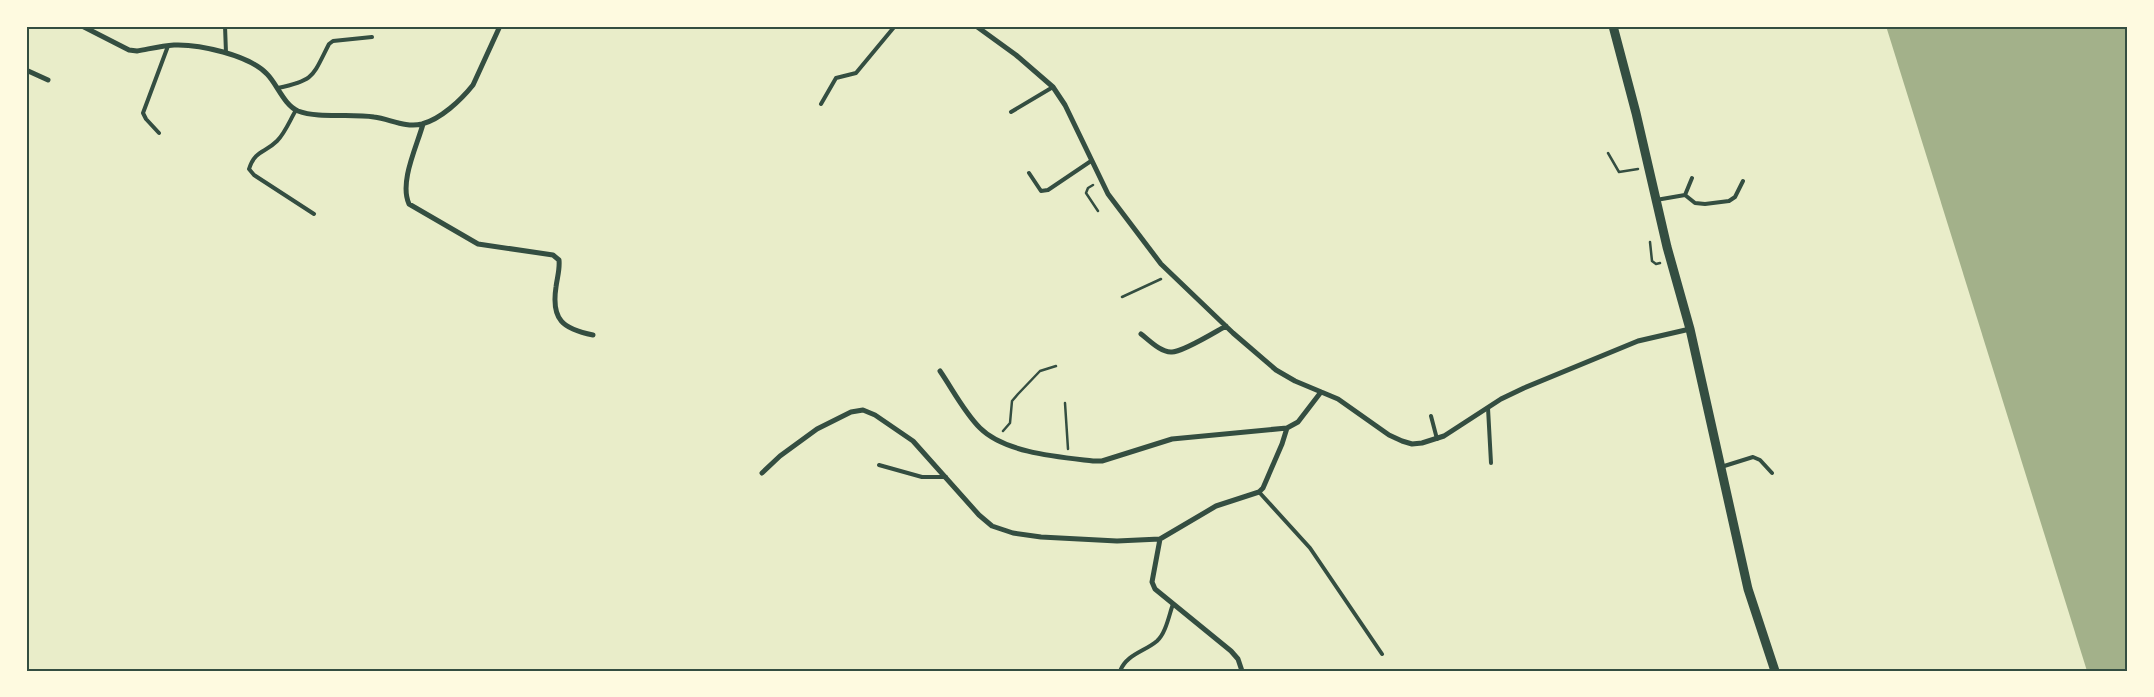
<svg xmlns="http://www.w3.org/2000/svg" width="2154" height="697" font-family="'Fira Sans Condensed',sans-serif">
	<style>
		.water { fill: #a3b18a }
		.lines { fill: none; stroke-linecap: round; stroke-linejoin: round }
		.path { stroke: #344e41; stroke-width: 2.5 }
		.service { stroke: #344e41; stroke-width: 4 }
		.minor { stroke: #344e41; stroke-width: 5 }
		.tertiary { stroke: #344e41; stroke-width: 9 }
		.neatline { fill: none; stroke: #344e41; stroke-width: 2 }
	</style>
	<rect width="100%" height="100%" fill="#e9edc9"/>
	<path class="water" d="M1886 26H2128V671H2087Z"/>
	<g class="lines">
		<path class="path" d="M1608 153 1619 172 1638 169
			M1093 185 1088 188 1086 193 1098 211
			M1650 242 1652 261 1656 264 1660 263
			M1122 297 1161 279
			M1065 403 1068 449
			M1003 431 1010 423 1012 401 1018 394 1040 371 1056 366"/>
		<path class="service" d="M225 26 226 53
			M278 88C315 80 312 77 329 44L333 41 372 37
			M821 104 836 78 856 73 895 26
			M296 110C290 120 285 133 277 141 265 153 255 150 249 169L254 175 314 214
			M1011 112 1053 87
			M159 133 146 119 143 113 168 46
			M1029 173 1041 191 1048 190 1091 161
			M1685 195 1695 203 1705 204 1729 201 1735 197 1743 181
			M1656 200 1685 195 1692 178
			M1488 408 1491 463
			M1431 416 1437 439
			M879 465 922 477H946
			M1721 467 1753 457 1760 460 1772 473
			M1259 492 1310 548 1382 654
			M1120 671C1127 654 1144 652 1157 641 1166 633 1169 615 1173 604"/>
		<path class="minor" d="M82 26 129 50 137 51C149 49 161 46 174 45 199 44 249 55 267 74 277 84 284 105 298 111 319 119 351 113 374 117 390 119 405 128 422 124 441 119 461 100 473 85L500 26
			M976 26 1016 55 1053 87 1065 105 1108 194 1161 264 1233 333 1276 370 1295 381 1338 399 1389 435 1402 441 1412 444 1422 443 1444 436 1501 399 1524 388 1638 341 1690 329
			M26 70 48 80
			M423 124C417 146 399 182 409 204L478 244 553 255 559 260C560 270 557 278 556 287 551 320 563 329 593 335
			M1141 334C1149 340 1161 353 1172 352 1183 352 1215 332 1226 326
			M940 371C953 390 964 412 980 428 1005 453 1059 457 1093 461H1102L1172 439 1287 428 1298 422 1321 392
			M762 473 780 456 817 429 851 412 863 410 875 415 913 441 979 515 992 526 1013 533 1041 537 1117 541 1160 539 1216 506 1259 492 1263 488 1282 444 1287 428
			M1160 539 1152 582 1155 589 1231 651 1238 659 1242 671"/>
		<path class="tertiary" d="M1613 26 1636 113 1667 247 1690 329 1748 589 1775 671"/>
	</g>
	<rect width="2154" height="697" fill="none" stroke="#fefae0" stroke-width="55"/>
	<rect x="28" y="28" width="2098" height="642" class="neatline"/>
</svg>
